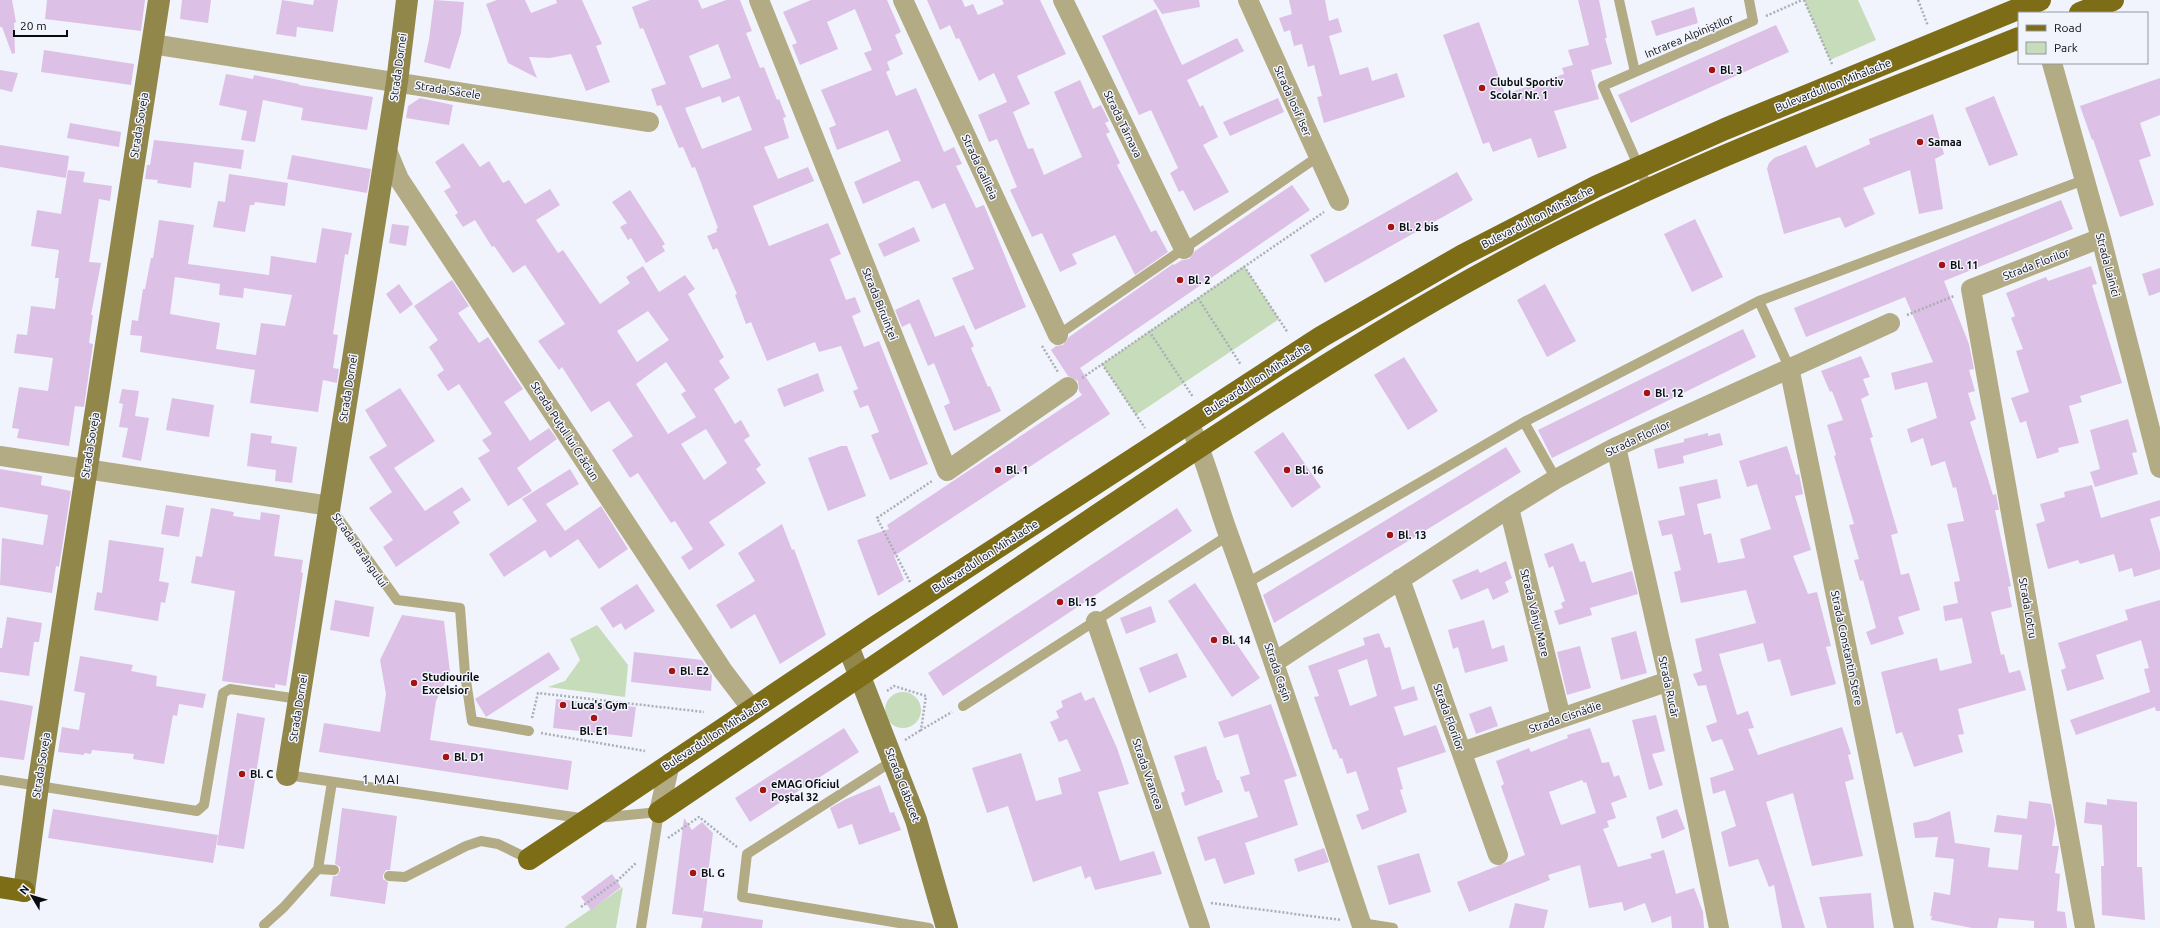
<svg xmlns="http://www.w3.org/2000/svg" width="2160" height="928" font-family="Ubuntu,sans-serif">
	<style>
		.green { fill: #c6dcba }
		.building { fill: #ddc0e5; fill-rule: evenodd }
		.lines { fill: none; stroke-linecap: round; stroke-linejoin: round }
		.path { stroke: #abaeb5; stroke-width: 2.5; stroke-dasharray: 2 2; stroke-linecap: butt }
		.lane { stroke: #b2ab84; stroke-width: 10 }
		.street { stroke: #b2ab84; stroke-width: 20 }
		.secondary { stroke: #92874b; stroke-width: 22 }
		.primary { stroke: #7c6d16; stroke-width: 22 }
		.poi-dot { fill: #a71214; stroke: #f1f4fd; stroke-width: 1.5 }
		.labels { text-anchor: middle; stroke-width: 3; stroke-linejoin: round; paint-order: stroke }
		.street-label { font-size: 11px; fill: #0a0b0e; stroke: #f1f4fd }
		.poi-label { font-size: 11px; font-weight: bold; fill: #0a0b0e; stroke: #f1f4fd; text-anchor: start }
		.quarter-label { font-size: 13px; letter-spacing: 1px; fill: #0a0b0e; stroke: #f1f4fd }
	</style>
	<rect width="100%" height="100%" fill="#f1f4fd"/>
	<path class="green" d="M1804 0H1858L1876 40 1830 60Z
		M1244 266 1279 319 1136 415 1102 364Z
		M597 625 628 665 625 697 548 687 565 681 580 660 570 639Z
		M885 710a18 18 0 1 1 36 0a18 18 0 1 1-36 0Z
		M623 887 616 928H565V927Z"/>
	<path class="building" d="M0 0H12L16 22 14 23 15 53 12 54 2 27H0Z
		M47 0H145L141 31 45 19Z
		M182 0H211L208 23 180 19Z
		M282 0 313 5 314 0H338L333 32 297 27 296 37 276 34Z
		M434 0 464 2 461 33 450 69 424 62 429 40Z
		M497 0H525L531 13 557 3 556 0H582L602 44 596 46 610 82 586 91 571 54 550 58 529 57 537 78 508 63 486 4Z
		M650 0H698L702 9 726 0H740L752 31 746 33 760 68 764 67 777 100 779 99 786 117 783 118 789 138 764 147 778 179 808 167 814 181 753 206 769 246 828 223 841 254 830 259 846 300 855 297 861 312 852 316 864 347 879 341 928 464 890 480 871 435 879 432 868 405 860 408 853 391 858 389 841 346 819 352 815 342 767 361 751 322 746 324 735 295 737 294 717 248 713 250 707 236 717 232 716 229 718 228 695 167 692 168 683 147 679 148 661 105 657 106 651 89 666 84 643 28 640 29 632 7ZM718 44 731 78 702 88 689 56ZM720 96 722 103 739 96 752 130 702 149 685 108Z
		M811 0H887L901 32 895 35 903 54 887 62 890 70 886 72 896 96 916 88 944 152 954 147 962 164 956 166 976 208 984 205 1026 307 975 330 952 278 974 269 945 203 932 209 919 181H915L863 204 854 182 901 161 888 130 837 150 829 128 836 125 821 90 872 70 864 53 872 50 855 9 827 22 838 49 800 65 792 45 797 43 783 12Z
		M927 0H962L965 7 973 4 978 15 1004 4 1002 0H1040L1066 54 1017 76 1030 104 1013 112 1028 149 1033 148 1044 175 1082 157 1054 92 1080 80 1093 109 1101 105 1109 121 1105 123 1110 132 1106 134 1120 163 1117 165 1151 232 1156 230 1168 252 1135 275 1115 235 1072 254 1077 264 1060 272 1042 233 1032 237 1010 190 1017 187 997 139 989 142 978 115 1007 102 994 73 979 81 959 38 956 39 950 25 940 30Z
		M1153 0H1199L1200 7 1162 14Z
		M1289 0H1325L1329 21 1338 18 1342 32 1329 36 1340 75 1368 67 1372 81 1397 73 1405 97 1324 123 1317 97 1322 96 1314 65 1308 67 1302 44 1294 46 1290 30 1284 32 1279 18 1292 14Z
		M1578 0H1599L1607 38H1605L1612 64 1591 70 1599 99 1554 111 1567 148 1538 158 1531 138 1493 152 1489 142 1483 144 1443 35 1479 22 1505 94 1564 74 1562 68 1573 65 1568 50 1589 45Z
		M1694 7 1698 23 1656 36 1651 21Z
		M1156 9 1182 65 1237 38 1244 51 1187 80 1200 107 1203 105 1218 137 1203 145 1229 192 1194 211 1183 190 1179 192 1170 173 1178 168 1151 110 1139 115 1102 36Z
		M1776 25 1789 52 1631 123 1618 95Z
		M44 50 134 64 131 85 41 72Z
		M0 70 18 73 12 92 0 89Z
		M226 74 253 79 254 75 299 84V85L373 97 367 130 301 120 303 108 263 100 255 142 241 140 247 111 219 105Z
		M2160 78V115L2140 123 2151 156 2139 160 2154 205 2120 217 2093 139 2092 140 2080 106Z
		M1994 96 2018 155 1989 166 1965 108Z
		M420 98 453 105 449 125 406 118 408 106Z
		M1278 98 1284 112 1230 136 1223 122Z
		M1933 114 1944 154 1935 159 1943 209 1919 214 1910 170 1863 188 1875 214 1845 228 1840 217 1784 234 1767 169 1769 163 1774 158 1806 145 1816 168 1870 144 1869 139Z
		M70 123 121 132 119 147 67 138Z
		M154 140 244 150 241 169 194 162 191 188 157 183 158 180 145 179 147 165H150Z
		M463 143 480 167 489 161 503 183 509 180 525 204 550 189 560 205 536 220 558 253 563 250 600 304 630 283 626 277 643 266 659 292 685 275 695 289 688 294 724 357 719 361 730 378 714 389 735 424 741 420 750 436 744 440 761 465 756 469 766 483 709 522 725 545 689 570 681 557 693 549 675 521 671 523 638 473 630 478 612 450 633 436 609 401 591 412 562 367 559 370 538 341 565 324 525 265 513 273 494 246 492 247 475 220 463 227 455 215 458 213 444 191 451 187 435 162ZM648 311 669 340 637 362 617 331ZM666 362 686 391 681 394 696 417 668 434 636 384ZM706 429 727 463 704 480 681 444Z
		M0 145 69 156 66 178 0 167Z
		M292 155 371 169 367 193 287 179Z
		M68 170 85 172 83 182 112 186 110 201 99 199 89 262 101 263 91 315H93L89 343 93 344 84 407 75 406 69 446 17 438 19 429 12 428 19 387 48 391 53 358 14 353 17 334 27 335 31 306 55 309 59 278H55L59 250 31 246 37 210 61 214Z
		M1457 172 1473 200 1325 283 1310 255Z
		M229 174 288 183 285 206 255 202 254 205H250L245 232 213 227 218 201 225 202Z
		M1292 185 1310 210 1080 368 1110 414 894 556 904 580 878 596 857 540 889 529 887 525 1082 395 1079 391 1078 381 1068 376 1051 350 1056 346 1063 345 1069 337 1173 264 1174 265 1182 260 1189 259 1195 251Z
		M630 190 665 244 662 246 665 251 646 263 631 238 628 240 620 227 627 223 612 202Z
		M2061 200 2073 229 1944 281 1969 344 1974 369 1969 370 1975 391 1968 393 1976 419 1970 422 1993 495 1996 494 1999 510H1995L2011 586 2008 587 2012 607 1991 612 2001 655 2004 654 2009 673 2020 670 2026 690 1958 709 1964 734 1958 735 1963 752 1914 767 1902 732 1896 734 1881 672 1937 658 1940 671 1972 663 1962 618 1945 621 1943 606 1958 603 1954 582 1960 581 1947 524 1964 521 1956 487 1953 488 1945 461 1931 466 1923 438 1911 443 1907 429 1937 418 1927 382 1895 390 1891 373 1933 362 1905 297 1806 337 1794 308Z
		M1695 219 1723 277 1692 292 1664 234Z
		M159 220 194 225 188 264 269 275 271 256 316 263 322 228 352 233 348 255 345 254 333 334 338 335 333 368 339 369 337 383 323 380 318 412 250 403 255 370 140 352 142 336 130 335 132 320 138 321 143 289H145L151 258H153ZM175 277 220 284 219 295 243 298 244 288 292 295 285 326 261 323 256 355 216 349 220 323 170 314Z
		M392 224 409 226 406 246 389 243Z
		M914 227 920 241 884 257 878 244Z
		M2091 266 2097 284 2092 285 2122 383 2080 396 2082 402 2069 406 2079 443 2058 448 2059 452 2037 459 2026 421 2020 423 2011 398 2029 392 2016 351 2023 349 2011 318 2015 316 2006 293 2046 277 2048 281Z
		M2160 268V292L2149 296 2142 274Z
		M452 280 469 306 458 313 479 343 488 337 523 389 504 402 530 441 549 428 557 439 517 468 532 491 508 506 478 458 490 451 482 440 492 434 459 384 448 391 437 375 444 370 429 347 438 340 414 306Z
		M399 284 413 304 400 314 386 294Z
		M1545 284 1576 341 1547 357 1517 300Z
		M919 299 935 337 964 325 974 346 971 348 988 387 990 386 1001 411 954 431 944 406 950 403 934 363 928 366 910 323 902 327 895 310Z
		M1743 329 1756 357 1552 458 1538 430Z
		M1861 356 1870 377 1863 379 1869 395 1861 399 1873 437 1870 438 1898 533 1891 535 1901 575 1909 573 1920 610 1898 617 1904 634 1871 645 1866 632 1876 628 1863 580 1860 581 1854 560 1859 559 1849 525 1854 524 1834 456 1836 455 1827 425 1843 420 1832 391 1830 392 1821 371Z
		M1404 357 1438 411 1408 430 1374 375Z
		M818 373 824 391 784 407 777 389Z
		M400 388 435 441 394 468 425 511 462 487 471 500 453 512 460 523 396 567 383 547 393 540 369 508 392 492 369 457 387 446 365 410Z
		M122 389 139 391 135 416 149 418 141 461 122 457 128 428 119 427 123 404 119 403Z
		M172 398 214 405 209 437 166 430Z
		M2128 419 2137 452 2132 453 2138 474 2095 487 2090 472 2100 469 2090 430Z
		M1283 432 1321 487 1292 508 1254 452Z
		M251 433 272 436 271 443 297 447 292 483 275 481 276 470 247 466Z
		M1708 433V436L1720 433 1723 445 1683 456 1684 463 1658 469 1654 449 1684 442V439Z
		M841 446H847L866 496 828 511 808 458Z
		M1787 446 1796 475 1799 474 1803 494 1795 496 1811 550 1793 556 1808 594 1817 592 1831 646 1826 647 1836 684 1791 696 1780 659 1768 662 1763 643 1719 654 1737 715 1748 711 1754 728 1748 729 1758 755 1842 727 1851 754 1848 755 1854 779 1845 782 1863 856 1812 866 1793 793 1766 802 1805 928H1782L1774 885 1769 887 1758 859 1729 867 1721 832 1736 826 1725 790 1713 794 1710 778 1734 770 1722 739 1712 742 1706 726 1717 722 1706 685 1698 686 1693 674 1702 671 1695 639 1756 623 1746 590 1681 603 1674 572 1681 570 1672 534 1662 536 1658 521 1685 515 1679 487 1717 479 1721 498 1697 504 1704 535 1711 533 1718 563 1745 558 1740 539 1771 529 1757 484 1747 487 1739 461Z
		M1506 447 1521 472 1274 623 1263 595Z
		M0 469 42 476 41 485 71 491 59 567 56 566 52 593 0 585 2 538 43 545 48 515 0 507Z
		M570 469 579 484 546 504 565 531 601 506 628 549 599 569 578 539 550 558 545 550 504 577 489 554 537 521 522 499Z
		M2092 485 2101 518 2160 500V516L2150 519 2160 552V569L2134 577 2132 568 2119 572 2114 554 2080 564 2078 560 2048 569 2036 524 2045 521 2040 504 2065 497 2064 492Z
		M166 505 184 508 179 537 161 534Z
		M211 508 234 512 233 516 260 520 261 512 280 515 274 556 303 560 301 572 303 573 286 686 275 684V688L222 681 235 591 191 583 196 556 202 557Z
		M1177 508 1192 531 943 696 928 673Z
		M782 524 792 550 794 549 826 635 780 664 755 614 731 629 716 605 755 581 738 553Z
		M109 540 164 548 159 581 169 583 165 603 161 602 158 621 94 610 97 592 102 593Z
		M1573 543 1580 562 1585 561 1592 583 1632 571 1638 594 1590 608 1592 615 1559 625 1554 611 1563 608 1561 603 1565 601 1553 566 1549 568 1544 554Z
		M1506 561 1512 578 1505 582 1509 592 1493 600 1488 588 1461 600 1452 580 1478 569 1480 573Z
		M1195 583 1260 678 1232 697 1168 601Z
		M637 584 655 611 625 630 621 623 613 628 600 608Z
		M335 600 374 607 369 637 330 630Z
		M2160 600V711H2156L2155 707 2076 735 2070 720 2150 692 2144 669 2149 668 2141 640 2096 655 2104 679 2067 691 2061 670 2066 668 2058 643 2128 620 2125 610Z
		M1151 606 1156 622 1126 634 1120 618Z
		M402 615 444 621 450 672 436 701 430 740 572 761 568 790 319 752 324 723 380 732 386 694 380 660Z
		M7 617 42 623 39 642H34L29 676 0 672V648H2Z
		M1484 620 1492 649 1504 645 1508 661 1465 673 1458 647 1453 649 1448 630Z
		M1636 631 1647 673 1621 680 1611 638Z
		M1379 633 1385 648 1390 647 1402 690 1414 686 1418 700 1394 707 1404 736 1436 725 1446 752 1397 768 1403 789 1400 790 1407 812 1362 830 1356 815 1369 810 1356 771 1347 774 1342 758 1340 759 1336 749 1333 750 1314 697 1319 696 1308 666 1365 645 1363 638ZM1367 659 1377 696 1350 706 1338 670Z
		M1580 646 1591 688 1567 695 1557 652Z
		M549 652 560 669 486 717 475 699Z
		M634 652 702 660 712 676 711 691 631 682Z
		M1177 653 1187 677 1149 693 1139 668Z
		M80 656 133 665 131 671 157 676 156 686 206 694 203 708 179 704 177 716 173 715 164 764 133 759 134 754 92 750 91 754 84 753V755L58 752 62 727 79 730 85 693 74 691Z
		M1081 692 1085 701 1094 697 1117 748 1129 784 1098 792 1120 861 1154 851 1162 874 1095 890 1090 876 1085 879 1081 866 1033 882 1008 806 987 813 972 768 1021 753 1036 801 1062 794 1058 778 1081 771 1067 739 1059 742 1050 722 1059 718 1056 711 1063 707 1061 701Z
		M556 699 636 707 632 737 553 728Z
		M0 700 33 706 24 760 0 757Z
		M1271 704 1297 776 1284 780 1298 825 1245 843 1255 874 1224 884 1215 858 1205 861 1197 837 1258 817 1249 791 1245 792 1240 777 1250 774 1238 734 1224 738 1218 722Z
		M1491 706 1498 726 1476 734 1469 714Z
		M237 713 265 718 244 849 217 845Z
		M1656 715 1665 751 1652 754 1663 785 1649 790 1632 720Z
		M844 728 859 752 750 822 735 798Z
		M1590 728 1602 763 1609 762 1614 777 1619 775 1627 797 1611 803 1616 818 1607 821 1609 827 1603 829 1618 867 1652 858 1650 854 1664 850 1676 894 1694 888 1703 912 1704 928H1672L1671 916 1652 923 1645 903 1624 911 1622 902 1589 908 1580 865 1548 875 1550 880 1469 912 1457 882 1525 855 1501 786 1504 784 1496 761 1529 748 1531 752 1568 738 1567 735ZM1582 780 1584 783 1586 782 1596 813 1561 825 1549 792Z
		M1206 746 1217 780H1219L1223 792 1185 806 1181 793 1185 791 1174 756Z
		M880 785 890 813 894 812 901 830 859 845 852 824 838 829 830 808 846 799Z
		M2107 799 2137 802V867H2142L2145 920 2102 915 2101 866H2104L2102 825 2084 823 2086 802 2107 805Z
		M2029 801 2051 804 2055 824 2052 846H2059L2055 873 2060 874 2057 911 2065 912 2067 928H2034V921L1999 918 1997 928H1972L1931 920 1932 916H1930L1934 892 1950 895 1954 859 1935 857 1938 837 1915 838 1913 823 1928 820 1950 811 1955 843 1990 848 1988 867 2018 870 2022 835 1994 832 1997 815 2027 819Z
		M342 808 397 816 390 870H386L383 875V879L388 882 385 904 330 896 333 876H337L340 871V867L335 864Z
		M53 809 218 835 213 863 48 838Z
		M1677 809 1685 829 1662 839 1656 817Z
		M684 818 692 830 702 822 713 833 703 915 704 911 763 920 762 928H701L703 918 672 914Z
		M1324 848 1329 862 1298 872 1294 859Z
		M1419 853 1431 892 1389 905 1377 866Z
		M612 874 621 887 591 910 581 897Z
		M1871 893 1874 928H1827L1819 897Z
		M1515 903 1548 910 1544 928H1509Z"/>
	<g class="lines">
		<path class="path" d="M1804 0 1832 64
			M1918 0 1928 26
			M1766 16 1802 0
			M1244 266 1288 333
			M1198 298 1241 365
			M1907 315 1954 296
			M1149 331 1193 397
			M1042 346 1058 372
			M1102 364 1145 428
			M1082 378 1324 212
			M910 582 877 518 932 481
			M887 691 894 686 926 696 921 730 952 712
			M532 718 538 693 704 712
			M541 733 645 751
			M905 740 921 730
			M668 838 699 817 737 847
			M1211 903 1341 920
			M581 907 617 881 636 863"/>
		<path class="lane" d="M1619 0 1635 72
			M1649 190 1603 86 1753 21 1749 0
			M1759 301 1789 367
			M1058 335 1319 156
			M1524 422 1556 479
			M331 508 397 600 460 608 465 674 472 721 529 731
			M1247 583 1524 422 1759 301 2084 180
			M963 706 1229 535
			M894 760 747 854 742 897 929 928
			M287 775 587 819 659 812 641 928
			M0 780 197 811 204 805 223 693 230 689 299 699
			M318 869 332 782
			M389 876 405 877 466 846 481 841 498 844 529 859
			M1361 923 1393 928
			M264 925 284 907 318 869 334 870"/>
		<path class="street" d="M759 0 947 471 1068 387
			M903 0 1058 335
			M1063 0 1184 249
			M1248 0 1339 201
			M152 44 649 122
			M2052 63 2101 238 2160 468
			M386 148 399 179 723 671 752 709
			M1789 367 1904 928
			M1189 423C1206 459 1215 498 1229 536 1276 664 1318 794 1361 923
			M1616 447 1669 681 1719 928
			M0 456 330 506
			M1509 508 1561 718
			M1400 579 1498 855
			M1096 621 1200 928
			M1275 662 1509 508 1556 479 1616 447 1890 323
			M1462 752 1669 681
			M659 812 670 763
			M2085 928 1971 289 2101 238"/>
		<path class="secondary" d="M848 646 916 820 947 928
			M287 775 397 82 407 0
			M24 891 38 786 159 0"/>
		<path class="primary" d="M2080 13 2113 0
			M659 812C803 715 946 617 1090 520 1228 427 1366 335 1512 257 1674 169 1849 106 2019 38
			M529 859 875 627 1321 337 1463 255 1597 186 1725 129 2040 0
			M0 887 24 891"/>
	</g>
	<g class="poi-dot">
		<circle cx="1712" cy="70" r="4"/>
		<circle cx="1482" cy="88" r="4"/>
		<circle cx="1920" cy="142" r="4"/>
		<circle cx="1391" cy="227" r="4"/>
		<circle cx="1942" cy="265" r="4"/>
		<circle cx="1180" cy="280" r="4"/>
		<circle cx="1647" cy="393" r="4"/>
		<circle cx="998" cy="470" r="4"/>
		<circle cx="1287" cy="470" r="4"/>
		<circle cx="1390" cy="535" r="4"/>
		<circle cx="1060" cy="602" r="4"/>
		<circle cx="1214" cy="640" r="4"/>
		<circle cx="672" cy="671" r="4"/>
		<circle cx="414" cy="683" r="4"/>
		<circle cx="563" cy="705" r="4"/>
		<circle cx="594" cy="718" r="4"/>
		<circle cx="446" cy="757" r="4"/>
		<circle cx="242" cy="774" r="4"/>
		<circle cx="763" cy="790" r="4"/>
		<circle cx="693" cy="873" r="4"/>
	</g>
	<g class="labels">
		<g class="street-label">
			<text transform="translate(1689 36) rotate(-23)" y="4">Intrarea Alpiniștilor</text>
			<text transform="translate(398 67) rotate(-82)" y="4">Strada Dornei</text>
			<text transform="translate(1833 85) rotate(-22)" y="4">Bulevardul Ion Mihalache</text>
			<text transform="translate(448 90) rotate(9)" y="4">Strada Săcele</text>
			<text transform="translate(1293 101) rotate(66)" y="4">Strada Iosif Iser</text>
			<text transform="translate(1123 124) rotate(64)" y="4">Strada Târnava</text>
			<text transform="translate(139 125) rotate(-81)" y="4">Strada Soveja</text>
			<text transform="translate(980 167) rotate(65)" y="4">Strada Galileia</text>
			<text transform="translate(1537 217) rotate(-27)" y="4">Bulevardul Ion Mihalache</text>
			<text transform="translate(2036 264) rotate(-21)" y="4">Strada Florilor</text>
			<text transform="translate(2108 265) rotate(75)" y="4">Strada Lainici</text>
			<text transform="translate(880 304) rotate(68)" y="4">Strada Biruinței</text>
			<text transform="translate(1257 379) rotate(-33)" y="4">Bulevardul Ion Mihalache</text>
			<text transform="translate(348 388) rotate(-81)" y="4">Strada Dornei</text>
			<text transform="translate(565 431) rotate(57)" y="4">Strada Puțul lui Crăciun</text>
			<text transform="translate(1638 438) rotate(-25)" y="4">Strada Florilor</text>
			<text transform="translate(90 445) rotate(-81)" y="4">Strada Soveja</text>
			<text transform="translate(360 550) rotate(55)" y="4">Strada Parângului</text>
			<text transform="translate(985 556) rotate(-33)" y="4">Bulevardul Ion Mihalache</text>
			<text transform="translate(2028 608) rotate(80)" y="4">Strada Lotru</text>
			<text transform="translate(1535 613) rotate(76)" y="4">Strada Vânju Mare</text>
			<text transform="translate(1847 648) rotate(78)" y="4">Strada Constantin Stere</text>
			<text transform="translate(1278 672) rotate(71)" y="4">Strada Cașin</text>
			<text transform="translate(1669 687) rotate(78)" y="4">Strada Rucăr</text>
			<text transform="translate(298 708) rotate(-81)" y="4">Strada Dornei</text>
			<text transform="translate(1449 717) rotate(70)" y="4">Strada Florilor</text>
			<text transform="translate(1565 717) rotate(-19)" y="4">Strada Cisnădie</text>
			<text transform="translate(715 734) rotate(-33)" y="4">Bulevardul Ion Mihalache</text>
			<text transform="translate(41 765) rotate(-81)" y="4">Strada Soveja</text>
			<text transform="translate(1148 774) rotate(71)" y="4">Strada Vrancea</text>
			<text transform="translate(903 785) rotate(69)" y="4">Strada Clăbucet</text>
		</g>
		<g class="poi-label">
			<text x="1720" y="74">Bl. 3</text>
			<text x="1490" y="86">Clubul Sportiv<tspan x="1490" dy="13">Scolar Nr. 1</tspan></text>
			<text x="1928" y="146">Samaa</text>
			<text x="1399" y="231">Bl. 2 bis</text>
			<text x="1950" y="269">Bl. 11</text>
			<text x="1188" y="284">Bl. 2</text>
			<text x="1655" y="397">Bl. 12</text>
			<text x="1006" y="474">Bl. 1</text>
			<text x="1295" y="474">Bl. 16</text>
			<text x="1398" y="539">Bl. 13</text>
			<text x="1068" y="606">Bl. 15</text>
			<text x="1222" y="644">Bl. 14</text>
			<text x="680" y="675">Bl. E2</text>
			<text x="422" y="681">Studiourile<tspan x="422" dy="13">Excelsior</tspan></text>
			<text x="571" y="709">Luca's Gym</text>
			<text x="594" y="735" text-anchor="middle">Bl. E1</text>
			<text x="454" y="761">Bl. D1</text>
			<text x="250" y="778">Bl. C</text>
			<text x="771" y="788">eMAG Oficiul<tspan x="771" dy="13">Poștal 32</tspan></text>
			<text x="701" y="877">Bl. G</text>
		</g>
		<g class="quarter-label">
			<text x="381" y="784">1 MAI</text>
		</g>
	</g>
	<rect x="2018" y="12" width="130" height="52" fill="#f1f4fd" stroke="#95979d"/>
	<rect x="2026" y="25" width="20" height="6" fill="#7c6d16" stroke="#95979d"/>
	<text x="2054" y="32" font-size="12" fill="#0a0b0e">Road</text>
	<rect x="2026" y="42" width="20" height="12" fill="#c6dcba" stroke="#95979d"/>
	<text x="2054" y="52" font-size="12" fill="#0a0b0e">Park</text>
	<g transform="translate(32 896) rotate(308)" stroke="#f1f4fd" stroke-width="3" paint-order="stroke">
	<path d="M0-3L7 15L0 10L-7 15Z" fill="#0a0b0e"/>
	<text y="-6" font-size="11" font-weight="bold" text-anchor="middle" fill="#0a0b0e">N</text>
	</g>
	<path d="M14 30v6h53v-6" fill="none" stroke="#0a0b0e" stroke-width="2"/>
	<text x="20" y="30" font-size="12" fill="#0a0b0e" stroke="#f1f4fd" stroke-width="3" paint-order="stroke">20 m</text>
</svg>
